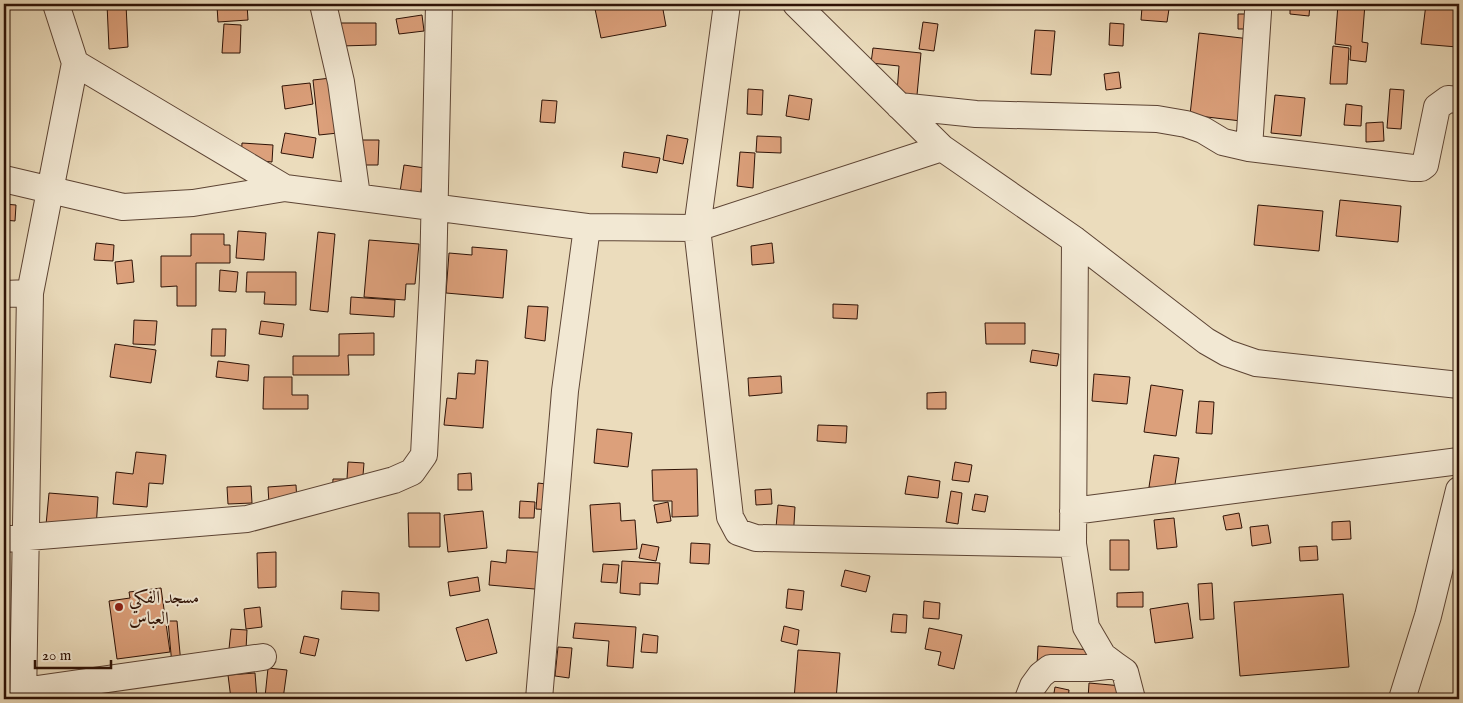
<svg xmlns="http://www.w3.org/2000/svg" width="1463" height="703" font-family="'IM FELL English',Amiri,serif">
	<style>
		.building { fill: #dca07b; stroke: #2e1206 }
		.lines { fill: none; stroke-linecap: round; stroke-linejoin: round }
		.minor-casing { stroke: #5d4434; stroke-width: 28 }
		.minor { stroke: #f2e8d3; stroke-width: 26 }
		.poi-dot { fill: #8f2418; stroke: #f2e8d3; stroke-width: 2 }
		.labels { text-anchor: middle; stroke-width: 4; stroke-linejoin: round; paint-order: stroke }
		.poi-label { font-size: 18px; fill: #2e1206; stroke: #f2e8d3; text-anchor: start }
	</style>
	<rect width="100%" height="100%" fill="#ebdcbc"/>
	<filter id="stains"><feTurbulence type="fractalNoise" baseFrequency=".004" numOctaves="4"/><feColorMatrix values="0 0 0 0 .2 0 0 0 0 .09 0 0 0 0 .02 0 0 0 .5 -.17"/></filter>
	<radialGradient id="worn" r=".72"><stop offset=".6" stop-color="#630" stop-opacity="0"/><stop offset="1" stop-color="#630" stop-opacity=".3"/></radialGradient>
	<path class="building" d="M107 4H126L128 47 109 49Z
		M247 4 248 20 218 22 217 6Z
		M594 4H662L666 26 601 38Z
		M978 4H1026L1025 9Z
		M1290 4H1310L1309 16 1290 14Z
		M1338 4H1365L1362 42 1368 43 1366 62 1350 60 1351 46 1335 44Z
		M1426 4H1459L1457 47 1421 44Z
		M1142 7 1169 9 1167 22 1141 20Z
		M1238 14H1253L1252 29H1238Z
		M422 15 424 31 399 34 396 19Z
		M923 22 938 24 934 51 919 49Z
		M341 23H376V45L341 46Z
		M1110 23 1124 24 1123 46 1109 45Z
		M224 24 241 25 240 53H222Z
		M1035 30 1055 31 1051 75 1031 74Z
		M1199 33 1250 39 1241 121 1190 115Z
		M1333 46 1349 48 1347 84H1330Z
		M873 48 921 53 917 95 897 92 899 66 871 63Z
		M1119 72 1121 88 1106 90 1104 74Z
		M331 78 338 133 319 135 313 80Z
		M310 83 313 104 285 109 282 86Z
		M748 89 763 90 762 115 747 114Z
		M1390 89 1404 90 1401 129 1387 128Z
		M789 95 812 99 809 120 786 116Z
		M1275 95 1305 98 1301 136 1271 133Z
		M542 100 557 101 555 123 540 122Z
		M1346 104 1362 106 1361 126 1344 125Z
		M1383 122 1384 141 1366 142V123Z
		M285 133 316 138 313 158 281 153Z
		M667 135 688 139 683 164 663 160Z
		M757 136 781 137V153L756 152Z
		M360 140H379L378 165H360Z
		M242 143 273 145 272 162 241 159Z
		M624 152 660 158 657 173 622 167Z
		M740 152 755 153 753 188 737 186Z
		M404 165 425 168 420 196 400 192Z
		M1340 200 1401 206 1398 242 1336 236Z
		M4 204 16 205 15 221 4 220Z
		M1258 205 1323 211 1319 251 1254 245Z
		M238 231 266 233 264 260 236 258Z
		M318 232 335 234 328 312 310 310Z
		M191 234H224V245H230V263H196V306H177V286L161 287V256H191Z
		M369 240 419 244 415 284H406L405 300 364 297Z
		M96 243 114 245 113 261 94 260Z
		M772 243 774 263 752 265 751 246Z
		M472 247 507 250 503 298 446 293 449 253 472 255Z
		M132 260 134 282 117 284 115 262Z
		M220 270 238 272 236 292 219 291Z
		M247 272H296V305L264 304 265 292H246Z
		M351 297 395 300 394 317 350 314Z
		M833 304 858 305 857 319 833 318Z
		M528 306 548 307 545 341 525 338Z
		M134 320 157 321 155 345 133 344Z
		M261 321 284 324 282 337 259 334Z
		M985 323H1025V344H986Z
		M212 329H226L225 356H211Z
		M374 333V355H348L349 375H293V356H339V334Z
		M115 344 156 350 151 383 110 377Z
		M1032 350 1059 354 1057 366 1030 362Z
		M476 360 488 361 483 428 444 425 447 398 456 399 458 373 475 374Z
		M218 361 249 365 248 381 216 377Z
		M1094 374 1130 377 1127 404 1092 401Z
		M781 376 782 393 749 396 748 378Z
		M264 377H292V395H308V409H263Z
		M1151 385 1183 390 1176 436 1144 432Z
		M946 392V409H927V393Z
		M1199 401 1214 402 1212 434 1196 433Z
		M818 425 847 426 846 443 817 441Z
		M597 429 632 433 628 467 594 463Z
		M136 452 166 455 163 484 149 483 147 507 113 504 116 472 133 474Z
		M1154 455 1179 458 1174 491 1149 487Z
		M348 462 364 463 361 500 332 498 333 479H347Z
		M955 462 972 465 969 482 952 480Z
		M697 469 698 516 672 517V501H653L652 470Z
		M471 473 472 490H458V474Z
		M908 476 940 481 938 498 905 494Z
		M538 483 554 485 551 510 536 509Z
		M296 485 297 502 269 504 268 487Z
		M251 486 252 503 228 504 227 487Z
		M771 489 772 504 756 505 755 490Z
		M951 491 962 493 958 524 946 522Z
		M49 493 98 497 96 529 46 525Z
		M975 494 988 496 985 512 972 510Z
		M520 501 535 502 534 518H519Z
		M668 502 671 521 657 523 654 505Z
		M620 503 621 521 635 520 637 549 593 552 590 505Z
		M778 505 795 507 793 541 775 539Z
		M483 511 487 548 448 552 444 515Z
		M408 513H440V547H409Z
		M1239 513 1242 528 1226 530 1223 516Z
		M1174 518 1177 547 1157 549 1154 520Z
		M1350 521 1351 539 1332 540V522Z
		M1268 525 1271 543 1252 546 1250 527Z
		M1110 540H1129V570H1110Z
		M691 543 710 544 709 564 690 563Z
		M642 544 659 547 656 561 639 558Z
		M1317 546 1318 560 1300 561 1299 547Z
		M507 550 549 553 546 590 489 585 491 561 506 563Z
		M276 552V587L258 588 257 553Z
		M622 561 660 563 658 584 640 583V595L620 593Z
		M603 564 619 565 617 583 601 582Z
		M845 570 870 576 866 592 841 586Z
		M478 577 480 591 450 596 448 582Z
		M1212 583 1214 619 1200 620 1198 584Z
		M161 588 170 652 117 659 109 601 130 598 129 592Z
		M788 589 804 591 802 610 786 608Z
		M342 591 379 593V611L341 609Z
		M1143 592V607H1117V593Z
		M1343 594 1349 667 1240 676 1234 602Z
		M924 601 940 603 939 619 923 618Z
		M1188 603 1193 638 1155 643 1150 609Z
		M260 607 262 627 246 629 244 609Z
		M893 614 907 615 906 633 891 632Z
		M488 619 497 653 466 661 456 628Z
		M168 621H177L181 664 172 665Z
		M575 623 636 627 633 668 607 666 609 641 573 638Z
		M784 626 799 630 797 645 781 641Z
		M929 628 962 635 954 669 938 665 941 652 925 649Z
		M231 629 247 630 246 650 229 649Z
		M643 634 658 636 657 653 641 652Z
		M304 636 319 639 315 656 300 653Z
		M1038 646 1092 650 1090 669 1037 665Z
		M558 647 572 648 569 678 555 676Z
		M798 650 840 653 836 699H794Z
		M268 668 287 670 283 699 265 697Z
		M255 673 257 699H231L228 675Z
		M1089 683 1122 686 1121 699H1088Z
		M1055 687 1069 690 1068 699H1053Z
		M87 696V699H58V698Z"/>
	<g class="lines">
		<g class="minor-casing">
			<path id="minor" d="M56 4 75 63 285 188
				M323 4 341 82 357 196
				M727 4 697 228 730 517 738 532 756 538 1073 544 1075 240
				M796 4 942 148 1075 240 1206 341 1227 353 1256 363 1459 385
				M899 106 976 114 1157 119 1186 124 1203 130 1223 142 1249 148 1413 168H1421L1425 165 1437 107 1448 99 1459 100
				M1249 148 1258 12
				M4 179 123 207 193 203 285 188 587 227 697 228 942 148
				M4 294 30 293
				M1073 511 1459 461
				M4 539 247 519 394 480 412 472 424 455 433 278 439 4
				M1115 665 1125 672 1132 699
				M23 691 263 657
				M23 699 30 293 75 63
				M539 699 565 391 587 227
				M1028 699 1033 686 1041 675 1050 668H1090L1115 665 1103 656 1086 627 1073 544
				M1402 699 1428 616 1459 490"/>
		</g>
		<use href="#minor" class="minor"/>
	</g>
	<circle class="poi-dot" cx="119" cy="607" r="5"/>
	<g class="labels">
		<g class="poi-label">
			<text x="129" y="603">مسجد الفكي<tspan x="129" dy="21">العباس</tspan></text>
		</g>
	</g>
	<rect width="1463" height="703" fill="none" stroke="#ebdcbc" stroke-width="20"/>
	<rect x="5" y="5" width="1453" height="693" fill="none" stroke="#2e1206" stroke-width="2.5"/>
	<rect x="10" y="10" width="1443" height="683" fill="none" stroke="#2e1206"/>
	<path d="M35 660v8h76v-8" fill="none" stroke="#2e1206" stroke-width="2.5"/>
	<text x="42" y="660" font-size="15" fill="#2e1206" stroke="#f2e8d3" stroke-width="4" paint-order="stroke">20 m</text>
	<rect width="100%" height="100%" filter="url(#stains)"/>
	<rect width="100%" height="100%" fill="url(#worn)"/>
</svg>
